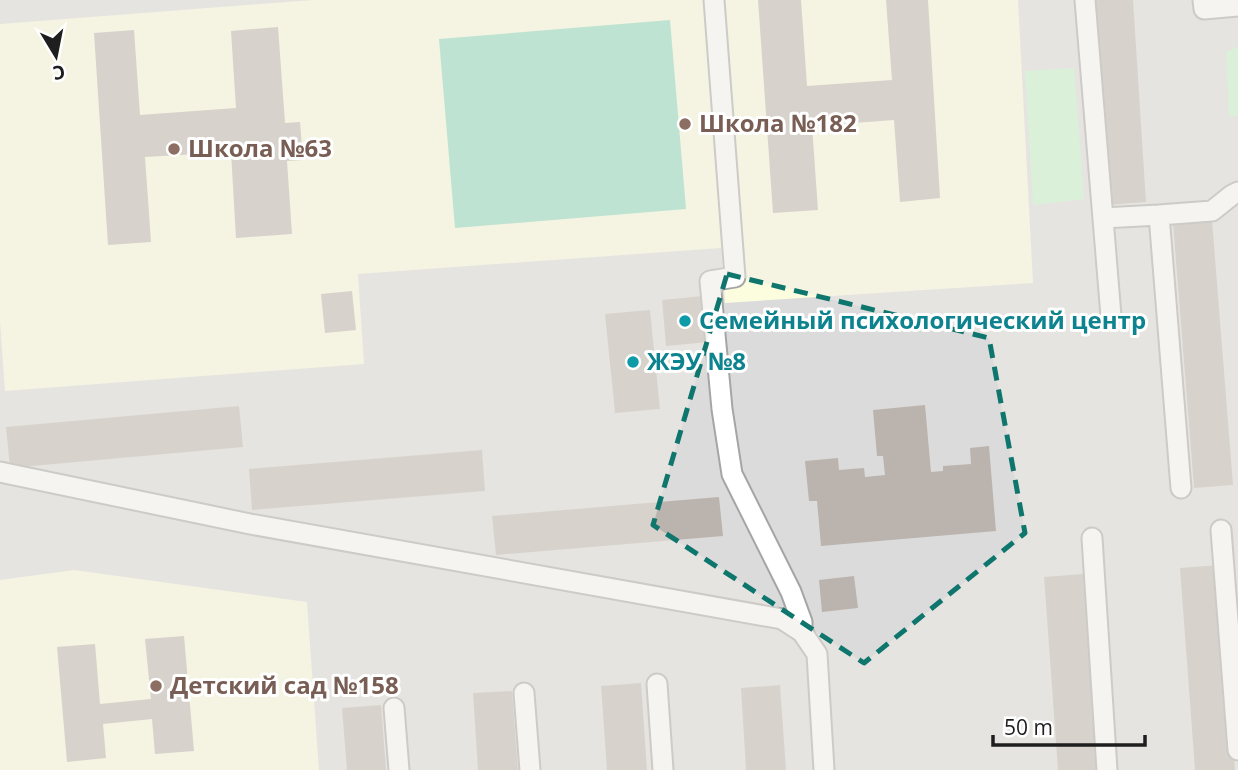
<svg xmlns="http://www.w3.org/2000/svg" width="1238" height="770" font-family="'Open Sans',sans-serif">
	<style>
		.residential { fill: #dcdbdb }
		.education { fill: #fcfdde }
		.park { fill: #c3f7ca }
		.pitch { fill: #86dabd }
		.building { fill: #bbb4ae }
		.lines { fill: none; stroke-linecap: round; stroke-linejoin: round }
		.minor-casing { stroke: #a5a5a5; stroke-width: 23 }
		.minor { stroke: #fff; stroke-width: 19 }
		.marked { fill: none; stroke: #0f766e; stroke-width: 5; stroke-dasharray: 14 9; stroke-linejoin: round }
		.education-dot { fill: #8d6e63; stroke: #fff; stroke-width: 2.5 }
		.culture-dot { fill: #0f9aa8; stroke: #fff; stroke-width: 2.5 }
		.labels { text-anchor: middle; stroke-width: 6; stroke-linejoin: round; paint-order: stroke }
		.education-label { font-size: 24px; font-weight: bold; fill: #785e54; stroke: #fff; text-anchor: start }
		.culture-label { font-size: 24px; font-weight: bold; fill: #0d838f; stroke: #fff; text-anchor: start }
	</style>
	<rect width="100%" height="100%" fill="#eeebe4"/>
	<path class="residential" d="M0 0H1238V770H0Z"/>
	<path class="education" d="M313 0H1018L1033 283 725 303 721 248 358 274 364 364 5 391 0 322V24Z
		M74 570 307 602 319 770H0V580Z"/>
	<path class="park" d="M1238 47V115L1229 117 1226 52Z
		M1074 68 1084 199 1033 205 1025 71Z"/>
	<path class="pitch" d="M670 20 686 209 455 228 439 39Z"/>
	<path class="building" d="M758 0H801L807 86 892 80 886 0H928L940 198 900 202 894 120 812 126 818 210 773 213Z
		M1093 0H1133L1146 202 1107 205Z
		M278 27 285 123 300 122 303 160 287 161 292 234 236 238 231 152 145 157 151 242 108 245 94 33 134 30 140 115 236 108 231 31Z
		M1212 220 1233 485 1194 488 1173 223Z
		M352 291 356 330 325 333 321 294Z
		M703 296 708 342 666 346 662 300Z
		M650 310 660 409 615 413 605 314Z
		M925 405 931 472 943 471V466L971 464 970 448 989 446 996 531 821 546 817 501H809L805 461 838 458 839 470 864 468 865 477 885 475 883 456H877L873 410Z
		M239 406 243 447 10 468 6 427Z
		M482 450 485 491 252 510 249 469Z
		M719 497 723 536 496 555 492 516Z
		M1219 565 1235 770H1195L1180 568Z
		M1083 574 1098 770H1058L1044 577Z
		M854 576 858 608 822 612 819 580Z
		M184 636 194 751 155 754 152 719 103 724 106 758 67 762 57 647 95 644 100 704 151 699 145 639Z
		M641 683 647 770H607L601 686Z
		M780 685 786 770H746L741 688Z
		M512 691 518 770H478L473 693Z
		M381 705 386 770H347L342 708Z"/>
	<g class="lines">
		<g class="minor-casing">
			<path id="minor" d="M714 0 735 277 710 281 722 409 732 474 791 592 802 622V632
				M1085 0 1111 316
				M1203 0 1204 9 1238 6
				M1159 215 1212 211 1232 195 1238 192
				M1103 218 1159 215 1181 488
				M0 472 250 524 782 619 802 632 817 654 824 770
				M1221 530 1238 750
				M1092 538 1107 770
				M657 684 663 770
				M524 693 530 770
				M394 708 399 770"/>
		</g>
		<use href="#minor" class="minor"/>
	</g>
	<path d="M0 0H1238V770H0ZM727 274 989 338 1025 533 864 663 653 525Z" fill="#eeebe4" fill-opacity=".55" fill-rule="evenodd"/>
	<path class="marked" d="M727 274 989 338 1025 533 864 663 653 525Z"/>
	<g class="education-dot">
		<circle cx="685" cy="124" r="7"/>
		<circle cx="174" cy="149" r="7"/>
		<circle cx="156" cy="686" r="7"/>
	</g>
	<g class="culture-dot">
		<circle cx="685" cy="321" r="7"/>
		<circle cx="633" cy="362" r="7"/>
	</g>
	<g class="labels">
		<g class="education-label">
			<text x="699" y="132">Школа №182</text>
			<text x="188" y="157">Школа №63</text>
			<text x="170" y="694">Детский сад №158</text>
		</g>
		<g class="culture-label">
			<text x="699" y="329">Семейный психологический центр</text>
			<text x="647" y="370">ЖЭУ №8</text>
		</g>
	</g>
	<g transform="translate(56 56) rotate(170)" stroke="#ffffff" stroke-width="5" paint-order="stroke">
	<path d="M0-5L12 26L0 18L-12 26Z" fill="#1e1e1e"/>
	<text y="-10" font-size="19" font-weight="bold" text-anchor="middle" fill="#1e1e1e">С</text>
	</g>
	<path d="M993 735v10h152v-10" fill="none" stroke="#1e1e1e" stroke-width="3.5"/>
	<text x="1004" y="735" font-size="21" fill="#1e1e1e" stroke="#ffffff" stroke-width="5" paint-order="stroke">50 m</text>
</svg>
